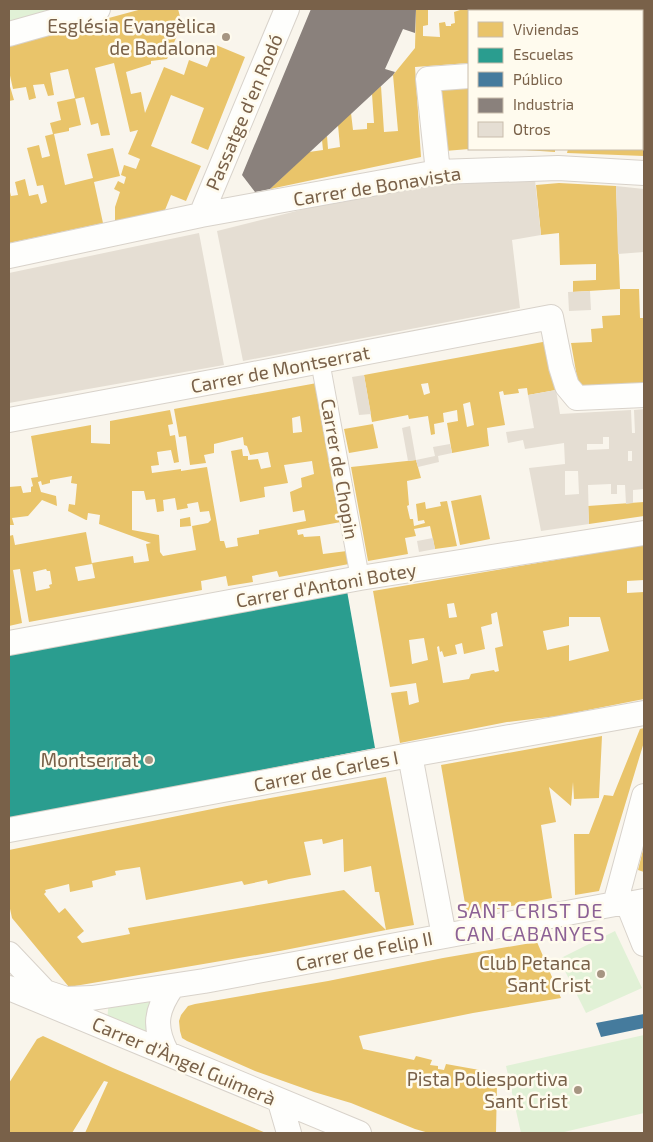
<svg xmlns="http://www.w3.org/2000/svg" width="653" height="1142" font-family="'Exo 2',sans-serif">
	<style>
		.green { fill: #e1f1d6 }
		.homes { fill: #e9c46a; fill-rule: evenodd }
		.schools { fill: #2a9d8f }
		.public { fill: #457b9d }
		.industry { fill: #8a817c }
		.building { fill: #e5ded3; fill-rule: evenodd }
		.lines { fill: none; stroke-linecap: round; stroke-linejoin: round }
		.pedestrian-casing { stroke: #d8d2ca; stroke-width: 20 }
		.minor-casing { stroke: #d8d2ca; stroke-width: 26 }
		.pedestrian { stroke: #fefefc; stroke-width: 18 }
		.minor { stroke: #fefefc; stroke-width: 24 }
		.poi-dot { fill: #a69582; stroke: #fffbee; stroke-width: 2 }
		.labels { text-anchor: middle; stroke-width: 5; stroke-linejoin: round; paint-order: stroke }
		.poi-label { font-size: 19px; fill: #796149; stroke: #fffbee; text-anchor: end }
		.street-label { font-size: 19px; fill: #796149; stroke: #fffbee }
		.neighbourhood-label { font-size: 20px; letter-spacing: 1px; fill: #8c6195; stroke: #fffbee }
	</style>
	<rect width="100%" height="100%" fill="#f9f5ec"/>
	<path class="green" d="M9 9H67L9 25Z
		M615 931 642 988 586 1013 559 959Z
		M155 993 150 1036 107 1021 109 1000Z
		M644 1035V1113L560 1133H521L506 1066Z"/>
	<path class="homes" d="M142 9H178L182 24 167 59 151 61V64L126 72 131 94 141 92 145 113 164 67 184 75 189 60 207 67 216 45 245 57 208 150 191 143 204 108 171 95 151 146 201 166 186 201 171 195 165 210 115 221V207L120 192 114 189 118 181 124 184 126 177 121 175 124 165 136 169 140 159 128 154 138 130 130 132 114 63 95 68 110 135 101 136 98 123 91 125 84 97 75 99V98L81 125 69 128V131L54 134 65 185 93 178 87 154 113 148 120 176 94 182 103 223 9 243V188L11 196 18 195 15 182 25 179 29 196 38 194 41 204 47 202 43 185 37 186 27 148 39 145 42 158 50 156 45 136 53 134 50 123 61 120 57 102 75 98 68 69 50 73 54 95 48 96 44 84 33 85 36 98 29 100 26 87 13 89 9 71V45Z
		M416 9H428V25L423 26V36L440 37 439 23 445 22 446 26H451V24L455 23 454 12 460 10V9H491V11H469V63L415 67 421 157 270 189 309 152 323 150 322 140 327 136 328 149 340 147 338 125 351 113 353 130 367 129V123H374L372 94 381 86 384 132 398 131 393 75 415 48Z
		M584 9H603L602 11H583Z
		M627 9H644V25L642 30V11H626Z
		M9 83 14 100 9 101Z
		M469 86V149L445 151 440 89Z
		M642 99H644V156L567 153 568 149H642Z
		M525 149H555V152L525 150Z
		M559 183 616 186 620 289 573 292V281L596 280V264L560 265 559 233 541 235 536 185Z
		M620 289H639L640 318H644V385L583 388 578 383 571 343 592 342 591 329 603 328 602 316 620 315Z
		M548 341 556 390 528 395 527 388 518 389 519 393 504 395 503 391 499 392 505 425 487 428 489 446 452 453 447 423 458 421 457 410 443 413 444 422 434 424 435 434 431 435 428 416 409 419 408 415 372 422 364 375ZM428 383 430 393 424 395 421 384ZM470 402 474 425 467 427 463 404Z
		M317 383 341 522 297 530 298 535 303 534 304 537 320 536 323 554 347 551 349 564 279 577 277 571 252 576 253 582 228 586 226 576 201 581 202 590 29 622 20 569 13 570 22 623 9 626V536L13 535 15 545 86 532 92 564 75 567 78 581 95 578 92 563 133 556 134 563 149 561 146 544 151 543 99 524 100 515 88 513 87 520H86L68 511 69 504 75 505 77 484 71 483 72 476 50 480V483L42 485 41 481 38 482 41 492 56 496 57 506 42 500 28 516 12 518 14 525H9V487L21 486 23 493 31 492V487L33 486 31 478 38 477 31 436 91 425V443L110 444V421L170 410 173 424 168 425 170 436 175 435 179 462 174 463 171 450 157 452 159 465 151 466 152 473 181 469V471L207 467 220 541H224L226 548 238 546 237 538 259 534V530L306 521 304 510 293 512 290 492 302 487 301 478 314 474 312 461 284 465 288 483 264 487 265 497 240 502 231 451 242 449 243 456H248V460L258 459 261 469 271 467 268 452 250 455 247 446 244 445 243 437 214 444V453L204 455 206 463 190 465 186 436 179 437 174 409ZM300 416 302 432 293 433 292 418ZM132 491H144L146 500 155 499 157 512 164 511 163 500 175 498 177 510 188 508 187 504 198 502 200 512 209 511 211 520 208 523 192 526 196 550 163 556 160 552 159 535 132 530ZM46 569 47 571H50L52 584 49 585 50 588 36 591 33 572Z
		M373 424 378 448 349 453 344 429Z
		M416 460 421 478 407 481 409 505 407 506 410 519H413L414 526 425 523 424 520 418 521 416 504 425 502 426 509 441 506 440 502 447 501 457 546 435 549 430 526 414 529 416 536 405 538 408 554 368 561 351 467Z
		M481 495 490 539 460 545 451 501Z
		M644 502V516L589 524 588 506Z
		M190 517 191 526 180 527V519Z
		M644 545V580L627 581V593L644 592V699L557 716 507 722 400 743 391 693 407 691 409 705 419 702 416 683 390 687 373 591ZM454 603 457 617 449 618 447 604ZM497 612 503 646 495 648 499 671 495 672 494 670 471 674 469 679 443 683 437 647 439 646 440 652 442 651 444 657 457 654 455 645 462 643 464 654 485 649 481 627 492 624 491 614ZM569 617H600L609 651 569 661V645L547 650 543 631 569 626ZM424 638 428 660 412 664 409 640Z
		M644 728V742L599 891 575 895 574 834H589L604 795 613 796 640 729Z
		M602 736 599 798 574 799 573 782 571 806 549 787 556 822 541 825 552 898 467 915 441 765Z
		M386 777 414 925 386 930 379 892H375L371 866 344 872 343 839 323 844 322 839 304 842 311 875 289 879 268 884 267 880 244 885 242 881 146 900 140 867 115 871 116 875 92 881 93 887 70 892 69 884 45 890 46 892 44 894 59 913 65 908 84 931 77 937 82 943 130 934 128 928 344 890 386 930 280 951 69 987 12 918 9 904V850L227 806Z
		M644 846V872L638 870Z
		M537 942 561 998 473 1013 359 1036 363 1049 414 1060 416 1056 432 1060 430 1065 438 1066V1069L444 1070 446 1064 485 1071 484 1080 497 1083 496 1133H429L415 1129 351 1103 314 1092 255 1071 187 1041 182 1038 180 1031 179 1021 181 1015 188 1006 195 1004 328 981 443 958Z
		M43 1036 113 1068 266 1133H85L108 1082 104 1081 72 1133H9V1083L37 1039Z"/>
	<path class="schools" d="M347 591 375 748 9 819V651Z"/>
	<path class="public" d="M644 1014V1028L601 1037 596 1023Z"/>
	<path class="industry" d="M311 9H416L415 33 403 29 385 69 395 72 393 75 270 189 255 192 242 175Z"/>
	<path class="building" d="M642 46H644V72H642Z
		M535 180 541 235 512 240 520 308 243 361 217 231 324 204 401 189 462 181Z
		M616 186 644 189V252L618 254Z
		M199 233 224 365 9 403V273Z
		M590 291 591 310 569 311 568 292Z
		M364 375 371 414 359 415 352 377Z
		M556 390 560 414 631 410 632 433H635L634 410 644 409V489L633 490V503L626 504 625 485H617V494H611V484L588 485 589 524 541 531 529 468 565 464 564 443 525 449 523 440 508 443 506 432 534 428 528 395ZM603 437H609V449L587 450V444H603ZM628 451H632V461H628ZM565 471H578L579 494 565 495Z
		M410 426 416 460 408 461 402 428Z
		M450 444 452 453 438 456 439 462 418 467 416 460 435 456 433 447Z
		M433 538 435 549 419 552 417 541Z"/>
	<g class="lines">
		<g class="pedestrian-casing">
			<path id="pedestrian" d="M320 361 360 578"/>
		</g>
		<g class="minor-casing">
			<path id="minor" d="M615 11 616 9
				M9 34 98 9
				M438 172 428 79 469 76
				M201 215 287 9
				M9 256 201 215 438 172 558 168 644 173
				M9 420C190 387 370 351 551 317L561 367 567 386 577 398 644 395
				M9 643 360 578 644 533
				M410 755 444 936
				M9 830 410 755 644 713
				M615 904 644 796
				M628 904 644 944
				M9 954 45 992 66 999 92 998 204 981 615 904H628L644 901
				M9 988 359 1133
				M167 1053C153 1027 156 1010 172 987
				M280 1102 289 1133"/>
		</g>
		<use href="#pedestrian" class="pedestrian"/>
		<use href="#minor" class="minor"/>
	</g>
	<g class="poi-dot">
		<circle cx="226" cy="37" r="5"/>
		<circle cx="149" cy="760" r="5"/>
		<circle cx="601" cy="974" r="5"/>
		<circle cx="578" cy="1090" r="5"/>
	</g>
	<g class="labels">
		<g class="poi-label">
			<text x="216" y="33">Església Evangèlica<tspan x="216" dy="22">de Badalona</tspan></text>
			<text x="139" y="767">Montserrat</text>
			<text x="591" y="970">Club Petanca<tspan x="591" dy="22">Sant Crist</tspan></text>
			<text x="568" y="1086">Pista Poliesportiva<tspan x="568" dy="22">Sant Crist</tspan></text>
		</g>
		<g class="street-label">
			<text transform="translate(244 112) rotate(-67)" y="7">Passatge d'en Rodó</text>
			<text transform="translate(377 186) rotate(-9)" y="7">Carrer de Bonavista</text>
			<text transform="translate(280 369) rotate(-11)" y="7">Carrer de Montserrat</text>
			<text transform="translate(340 469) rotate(80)" y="7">Carrer de Chopin</text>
			<text transform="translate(326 585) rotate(-10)" y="7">Carrer d'Antoni Botey</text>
			<text transform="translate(326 771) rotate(-11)" y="7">Carrer de Carles I</text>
			<text transform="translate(364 951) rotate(-11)" y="7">Carrer de Felip II</text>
			<text transform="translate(184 1061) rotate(23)" y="7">Carrer d'Àngel Guimerà</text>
		</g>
		<g class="neighbourhood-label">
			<text x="530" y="918">SANT CRIST DE<tspan x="530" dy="23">CAN CABANYES</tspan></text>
		</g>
	</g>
	<rect width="653" height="1142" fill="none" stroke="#796149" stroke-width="20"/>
	<rect x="468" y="10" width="175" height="140" fill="#fffbee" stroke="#c9bdac"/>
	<rect x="478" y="22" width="25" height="15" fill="#e9c46a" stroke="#c9bdac"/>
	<text x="513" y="35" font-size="15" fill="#796149">Viviendas</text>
	<rect x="478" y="48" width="25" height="15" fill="#2a9d8f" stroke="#c9bdac"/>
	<text x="513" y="60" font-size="15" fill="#796149">Escuelas</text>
	<rect x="478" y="72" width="25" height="15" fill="#457b9d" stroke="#c9bdac"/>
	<text x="513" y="85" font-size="15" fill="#796149">Público</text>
	<rect x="478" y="98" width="25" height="15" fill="#8a817c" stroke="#c9bdac"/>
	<text x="513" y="110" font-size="15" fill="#796149">Industria</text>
	<rect x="478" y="122" width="25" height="15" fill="#e5ded3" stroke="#c9bdac"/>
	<text x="513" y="135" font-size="15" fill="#796149">Otros</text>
</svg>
